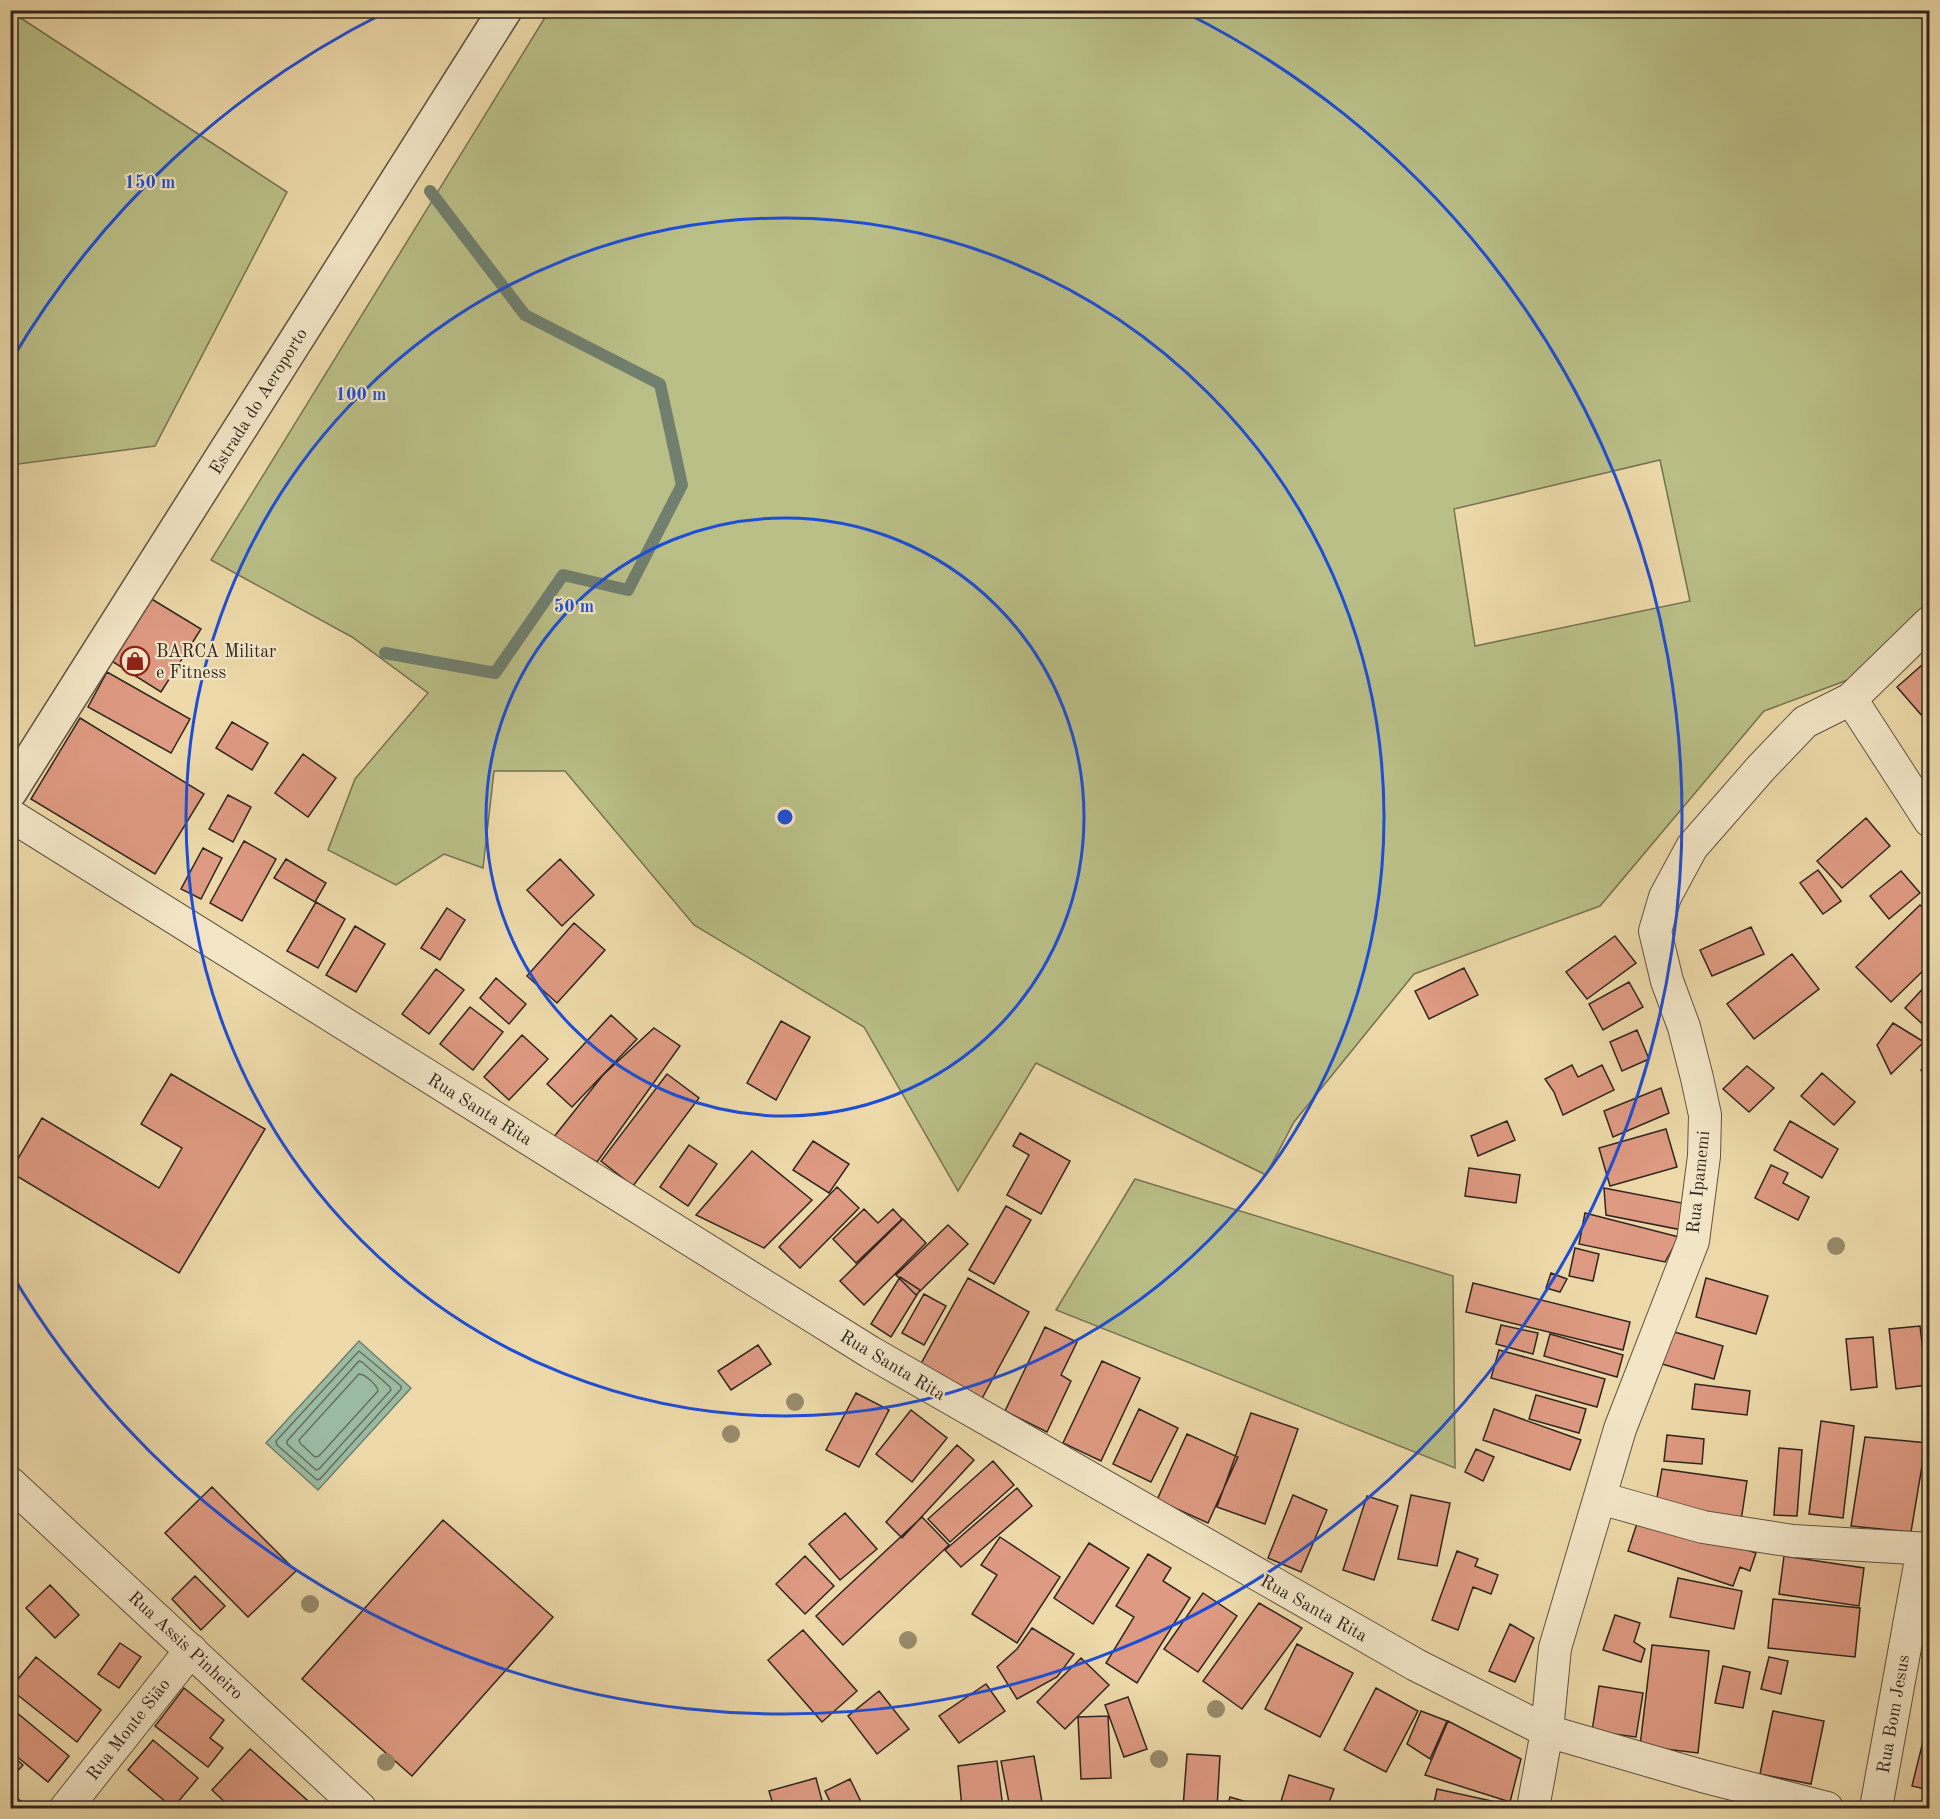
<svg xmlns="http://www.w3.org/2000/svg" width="1940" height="1819" font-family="'Old Standard TT',serif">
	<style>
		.green { fill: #babf87; stroke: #767253; stroke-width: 1.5; fill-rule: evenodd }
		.water { fill: #9abba2; stroke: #707f6e; stroke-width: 1.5 }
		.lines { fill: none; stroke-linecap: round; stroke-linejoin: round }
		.shore { stroke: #667060; stroke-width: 1.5 }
		.stream { stroke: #707f6e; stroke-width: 12 }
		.building { fill: #de9a82; stroke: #31261f; stroke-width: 1.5 }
		.minor-casing { stroke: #605342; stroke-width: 34 }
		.tertiary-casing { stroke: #605342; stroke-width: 36 }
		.minor { stroke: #f3e6c7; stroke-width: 32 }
		.tertiary { stroke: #f3e6c7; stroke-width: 33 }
		.tree { fill: #988b6b }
		.ring { fill: none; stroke: #1d4ed8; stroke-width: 3 }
		.labels { text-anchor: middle; stroke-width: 4.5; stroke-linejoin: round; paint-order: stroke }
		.street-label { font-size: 18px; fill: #31261f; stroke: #f3e6c7 }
		.poi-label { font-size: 18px; fill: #31261f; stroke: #f3e6c7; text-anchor: start }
		.centre { fill: #1d4ed8; stroke: #f3e6c7; stroke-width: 3 }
		.ring-label { font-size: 18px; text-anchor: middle; font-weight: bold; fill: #1d4ed8; stroke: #f3e6c7; stroke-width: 4.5; stroke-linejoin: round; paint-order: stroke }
	</style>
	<rect width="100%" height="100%" fill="#edd9a9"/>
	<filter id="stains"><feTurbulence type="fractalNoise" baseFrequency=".00333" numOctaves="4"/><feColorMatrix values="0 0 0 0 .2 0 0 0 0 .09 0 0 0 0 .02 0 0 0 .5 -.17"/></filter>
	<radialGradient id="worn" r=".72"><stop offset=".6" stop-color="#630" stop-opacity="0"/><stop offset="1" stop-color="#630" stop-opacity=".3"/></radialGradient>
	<path class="green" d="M10 11 287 192 155 446 11 465Z
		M549 11H1929V602L1864 674 1764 711 1600 906 1414 974 1294 1122 1266 1175 1036 1063 958 1191 864 1027 694 925 565 771H494L483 868 444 854 396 885 328 850 355 779 428 693 352 637 211 560ZM1660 460 1690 601 1475 646 1454 509Z
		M1135 1179 1453 1276 1455 1468 1056 1310Z"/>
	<path class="water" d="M359 1341 411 1388 318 1490 266 1443Z"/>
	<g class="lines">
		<path class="shore" d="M359 1351 401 1386V1389L320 1479 317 1480 277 1445 276 1441Z
			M359 1361 362 1362 390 1387 391 1390 319 1469 316 1470 287 1444V1441Z
			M359 1374C365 1374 377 1385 378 1391L319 1456 315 1457 300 1443 299 1440Z"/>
		<path class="stream" d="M385 653 495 673 563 575 628 590 682 485 660 384 525 315 430 191"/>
	</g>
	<path class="building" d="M150 598 201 629 161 692 110 660Z
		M1930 658V725L1897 687Z
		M107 672 190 719 171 753 88 707Z
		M80 718 204 794 155 874 31 799Z
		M232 722 268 743 252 770 216 748Z
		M303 754 336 778 308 817 275 793Z
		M228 795 251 807 233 842 209 829Z
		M1866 818 1890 846 1842 888 1817 861Z
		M244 841 276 859 242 921 210 903Z
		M203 848 222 858 201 899 181 889Z
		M286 859 326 883 315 902 274 878Z
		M560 859 594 895 562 926 527 890Z
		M1818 870 1841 901 1823 914 1800 883Z
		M1901 871 1920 893 1889 919 1870 896Z
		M316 902 345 919 318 968 287 951Z
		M1920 905 1930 914V964L1891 1002 1856 967Z
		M447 908 465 920 440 960 421 948Z
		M574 923 605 950 557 1003 527 976Z
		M355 926 385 944 356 992 326 975Z
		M1751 927 1764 954 1712 976 1700 950Z
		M1615 936 1636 963 1587 999 1566 972Z
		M1792 954 1819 989 1754 1039 1727 1004Z
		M1464 968 1478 995 1429 1019 1415 991Z
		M436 969 464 990 429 1034 402 1014Z
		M496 978 526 1004 509 1024 480 998Z
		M1930 981V1031L1905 1008Z
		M1629 982 1643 1007 1603 1030 1589 1004Z
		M470 1007 503 1032 473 1070 440 1044Z
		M611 1015 637 1039 572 1107 547 1084Z
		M781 1021 810 1037 776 1100 747 1083Z
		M1893 1023 1924 1042 1891 1074 1877 1045Z
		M654 1028 680 1046 597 1162 553 1138 603 1075Z
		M1637 1030 1649 1059 1622 1071 1610 1042Z
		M522 1035 548 1059 509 1100 484 1077Z
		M1930 1063V1079L1921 1070Z
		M1572 1065 1578 1077 1602 1065 1614 1090 1563 1115 1554 1092 1545 1079Z
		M1747 1066 1774 1088 1749 1112 1723 1089Z
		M1822 1073 1855 1102 1834 1125 1801 1096Z
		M171 1074 265 1129 179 1273 10 1172 42 1118 159 1188 182 1148 141 1124Z
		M667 1074 699 1098 633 1186 601 1161Z
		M1661 1088 1669 1113 1613 1137 1604 1111Z
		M1507 1121 1515 1140 1478 1156 1471 1136Z
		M1790 1121 1838 1149 1822 1178 1774 1150Z
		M1666 1129 1677 1167 1610 1186 1599 1148Z
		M1020 1133 1070 1161 1041 1214 1007 1195 1029 1155 1013 1146Z
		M813 1141 849 1164 829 1193 793 1170Z
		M689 1145 717 1164 688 1206 660 1187Z
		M752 1151 812 1200 764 1248 696 1215Z
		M1771 1165 1788 1173 1783 1183 1809 1197 1798 1220 1755 1198Z
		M1469 1168 1520 1175 1516 1203 1465 1196Z
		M837 1187 859 1208 800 1268 779 1247Z
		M1604 1188 1687 1204 1682 1230 1606 1215Z
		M1006 1206 1031 1220 994 1284 969 1270Z
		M864 1209 878 1223 893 1209 902 1219 856 1263 833 1239Z
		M1585 1213 1679 1237 1665 1262 1579 1244Z
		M903 1219 926 1243 864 1305 840 1281Z
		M948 1225 968 1244 916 1295 896 1275Z
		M1575 1248 1599 1254 1593 1281 1569 1276Z
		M1551 1273 1567 1279 1560 1292 1546 1288Z
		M900 1277 920 1290 891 1337 871 1324Z
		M968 1278 1029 1312 979 1404 917 1371Z
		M1706 1278 1768 1296 1756 1334 1696 1317Z
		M1473 1283 1630 1322 1623 1350 1466 1312Z
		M924 1294 946 1306 924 1345 902 1333Z
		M1501 1325 1538 1333 1533 1354 1496 1344Z
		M1920 1326 1927 1385 1896 1389 1889 1329Z
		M1045 1327 1077 1342 1061 1375 1071 1381 1047 1432 1005 1411Z
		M1671 1331 1723 1346 1714 1379 1662 1364Z
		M1550 1334 1623 1355 1617 1377 1544 1356Z
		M1873 1337 1877 1387 1851 1390 1846 1339Z
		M758 1345 771 1364 731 1390 718 1371Z
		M1499 1350 1605 1379 1597 1407 1491 1378Z
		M1102 1361 1140 1378 1101 1461 1063 1443Z
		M1695 1384 1750 1391 1747 1415 1692 1409Z
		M856 1393 889 1410 859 1467 826 1450Z
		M1536 1395 1586 1409 1579 1433 1529 1419Z
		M1139 1409 1178 1428 1151 1482 1113 1464Z
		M1494 1409 1581 1440 1570 1470 1483 1440Z
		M911 1410 947 1438 912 1482 876 1454Z
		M1251 1413 1298 1429 1265 1524 1217 1507Z
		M1821 1421 1854 1426 1843 1518 1809 1514Z
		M1187 1434 1238 1457 1208 1523 1157 1500Z
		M1667 1435 1704 1439 1702 1464 1664 1461Z
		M1865 1437 1928 1443 1923 1460 1911 1532 1851 1526Z
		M957 1445 974 1460 902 1538 886 1522Z
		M1779 1448 1802 1450 1797 1516 1774 1515Z
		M1476 1449 1494 1457 1483 1481 1465 1472Z
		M993 1461 1014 1485 950 1542 928 1519Z
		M1662 1469 1747 1481 1741 1521 1655 1509Z
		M212 1487 296 1571 248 1617 165 1533Z
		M1017 1488 1032 1506 961 1567 945 1550Z
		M1930 1490V1531L1923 1530Z
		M1293 1495 1327 1510 1301 1572 1268 1558Z
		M1411 1495 1450 1503 1437 1566 1398 1559Z
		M1367 1496 1398 1506 1374 1580 1343 1570Z
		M845 1513 877 1549 840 1580 809 1544Z
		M1640 1514 1756 1553 1750 1571 1740 1567 1733 1586 1628 1551Z
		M922 1517 949 1545 843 1645 816 1616Z
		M443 1520 553 1617 412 1776 302 1679Z
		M1000 1537 1060 1577 1017 1643 972 1614 997 1575 981 1565Z
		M1089 1543 1129 1568 1093 1624 1054 1598Z
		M1457 1551 1478 1559 1475 1566 1498 1575 1491 1594 1473 1587 1458 1630 1432 1620Z
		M1148 1554 1171 1568 1163 1581 1190 1598 1137 1683 1106 1663 1134 1617 1116 1606Z
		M805 1556 834 1586 805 1614 776 1584Z
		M1784 1556 1864 1568 1859 1606 1779 1594Z
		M195 1576 225 1606 201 1630 172 1599Z
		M1678 1578 1742 1591 1734 1629 1670 1617Z
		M50 1585 79 1615 55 1638 26 1608Z
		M1203 1593 1237 1616 1198 1672 1164 1649Z
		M1773 1599 1860 1608 1855 1657 1768 1648Z
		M1259 1603 1302 1628 1242 1709 1203 1681Z
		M1615 1615 1640 1623 1634 1642 1645 1649 1641 1662 1603 1650Z
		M1510 1624 1534 1638 1515 1682 1489 1671Z
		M1032 1628 1074 1654 1057 1677 1017 1699 997 1667 1017 1649Z
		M803 1630 857 1691 822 1722 768 1660Z
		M120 1643 141 1657 119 1688 98 1674Z
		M1297 1644 1353 1673 1320 1737 1265 1709Z
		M1652 1645 1709 1651 1698 1753 1640 1746Z
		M36 1657 101 1710 77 1742 10 1689Z
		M1769 1657 1788 1661 1781 1694 1761 1689Z
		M1081 1658 1109 1685 1065 1729 1037 1702Z
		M1723 1666 1750 1672 1743 1708 1715 1703Z
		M986 1684 1005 1711 959 1743 939 1716Z
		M1599 1686 1643 1693 1636 1737 1592 1731Z
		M184 1688 224 1720 210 1738 223 1748 208 1767 155 1726Z
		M1376 1688 1418 1711 1386 1772 1344 1750Z
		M879 1691 909 1729 877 1754 848 1716Z
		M1128 1697 1147 1749 1124 1757 1105 1705Z
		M10 1707 69 1756 48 1782 10 1751Z
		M1421 1711 1447 1721 1430 1759 1407 1744Z
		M1773 1711 1824 1721 1811 1784 1760 1774Z
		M1108 1716 1111 1778 1081 1779 1078 1717Z
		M1448 1721 1521 1759 1510 1802 1425 1775Z
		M1928 1721H1930V1790L1912 1786Z
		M153 1740 198 1778 173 1808 128 1770Z
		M250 1749 316 1808H231L212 1790Z
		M10 1754 23 1765 10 1779Z
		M1187 1754 1220 1756 1217 1808H1183Z
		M1034 1756 1043 1808H1010L1001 1761Z
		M997 1761 1003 1808H962L958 1766Z
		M1289 1775 1334 1789 1327 1808H1279Z
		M816 1778 824 1808H774L769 1791Z
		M850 1779 864 1808H833L825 1791Z
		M1437 1789 1510 1805 1509 1808H1433Z
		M10 1793 30 1808H10Z
		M1230 1797 1267 1808H1227Z
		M1088 1803 1120 1805V1808H1088Z"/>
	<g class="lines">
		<g class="minor-casing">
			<path id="minor" d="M1851 699 1930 821
				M10 815 870 1352 1416 1665 1547 1731 1702 1776 1827 1808
				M10 1483 360 1808
				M1600 1498 1703 1527 1793 1541 1930 1549
				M66 1808 191 1650
				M1533 1808 1547 1731 1555 1648 1620 1429 1693 1241 1704 1156 1705 1115 1697 1078 1684 1027 1667 981 1655 931 1665 897 1692 847 1761 768 1805 722 1851 699 1930 622
				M1876 1808 1923 1548"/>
		</g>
		<g class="tertiary-casing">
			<path id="tertiary" d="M10 792 505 10"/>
		</g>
		<use href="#minor" class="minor"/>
		<use href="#tertiary" class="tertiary"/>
	</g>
	<g class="tree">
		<circle cx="1836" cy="1246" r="9"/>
		<circle cx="795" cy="1402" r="9"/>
		<circle cx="731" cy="1434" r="9"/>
		<circle cx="310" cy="1604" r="9"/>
		<circle cx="908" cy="1640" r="9"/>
		<circle cx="1216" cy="1709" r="9"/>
		<circle cx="1159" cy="1759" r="9"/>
		<circle cx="386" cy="1762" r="9"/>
	</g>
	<g class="ring">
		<circle cx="785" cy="817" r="299"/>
		<circle cx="785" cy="817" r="599"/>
		<path d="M11 361A898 898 0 0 1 384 13M1186 13A898 898 0 1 1 11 1273"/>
	</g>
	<defs>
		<g id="shop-ring" transform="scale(1.5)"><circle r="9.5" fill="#f3e6c7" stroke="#8f2418" stroke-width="1.5"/><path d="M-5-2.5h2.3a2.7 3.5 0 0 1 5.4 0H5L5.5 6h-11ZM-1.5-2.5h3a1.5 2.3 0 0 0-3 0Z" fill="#8f2418"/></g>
	</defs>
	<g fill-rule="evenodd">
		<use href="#shop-ring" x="135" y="661"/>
	</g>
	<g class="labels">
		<g class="street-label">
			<text transform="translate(258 401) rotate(-58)" y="6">Estrada do Aeroporto</text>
			<text transform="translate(480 1109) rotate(32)" y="6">Rua Santa Rita</text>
			<text transform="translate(1698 1182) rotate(-84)" y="6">Rua Ipamemi</text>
			<text transform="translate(893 1365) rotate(31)" y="6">Rua Santa Rita</text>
			<text transform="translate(1314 1608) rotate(29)" y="6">Rua Santa Rita</text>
			<text transform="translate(186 1645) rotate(43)" y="6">Rua Assis Pinheiro</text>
			<text transform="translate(1893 1714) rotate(-80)" y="6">Rua Bom Jesus</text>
			<text transform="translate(128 1729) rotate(-52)" y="6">Rua Monte Sião</text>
		</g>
		<g class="poi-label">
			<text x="156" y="657">BARCA Militar<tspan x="156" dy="21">e Fitness</tspan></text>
		</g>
	</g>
	<circle cx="785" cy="817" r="9" class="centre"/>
	<g class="ring-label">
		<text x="150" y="188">150 m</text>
		<text x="361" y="400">100 m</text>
		<text x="574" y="612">50 m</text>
	</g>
	<rect width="1940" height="1819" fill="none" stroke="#edd9a9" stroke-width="36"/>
	<rect x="12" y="12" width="1916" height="1795" fill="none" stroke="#31261f" stroke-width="3"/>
	<rect x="18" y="18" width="1904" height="1783" fill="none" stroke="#31261f" stroke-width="1.5"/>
	<rect width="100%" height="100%" filter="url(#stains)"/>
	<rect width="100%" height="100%" fill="url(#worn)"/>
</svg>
